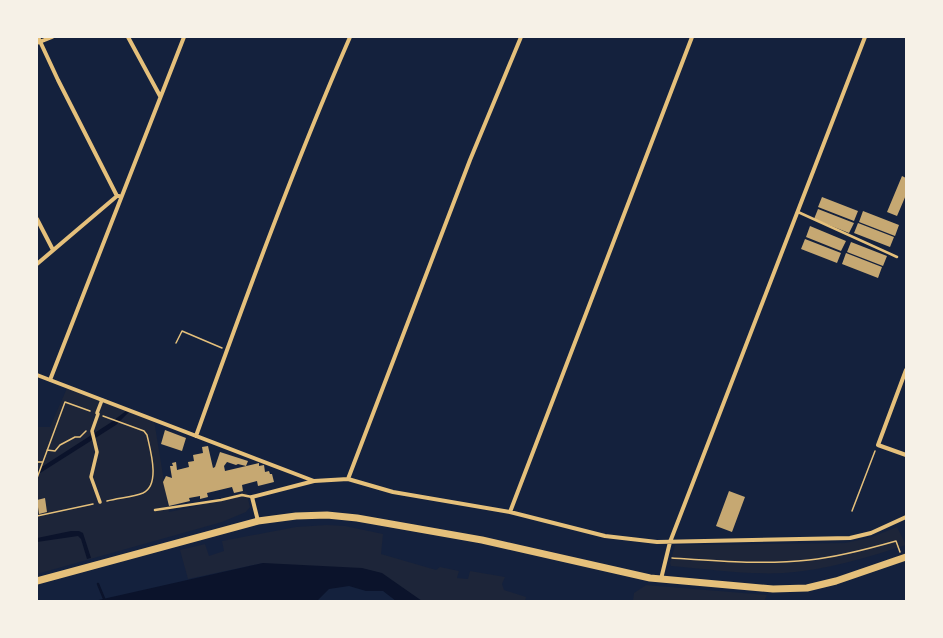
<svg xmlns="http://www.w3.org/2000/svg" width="943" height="638" font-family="Literata,serif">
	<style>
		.green { fill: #1d2539 }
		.water { fill: #0b132b }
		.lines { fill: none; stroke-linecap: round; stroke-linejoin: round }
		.stream { stroke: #0b132b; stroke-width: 2.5 }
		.building { fill: #c6a872 }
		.path { stroke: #e5c07b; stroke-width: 1.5 }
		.service { stroke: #e5c07b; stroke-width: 2.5 }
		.pedestrian { stroke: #e5c07b; stroke-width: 3.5 }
		.minor { stroke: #e5c07b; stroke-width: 4 }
		.primary { stroke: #e5c07b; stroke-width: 7 }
	</style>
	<rect width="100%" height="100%" fill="#14213d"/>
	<path class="green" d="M68 386 154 420 169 512 189 508 246 491 250 507 246 512 222 522 37 574V427H50Z
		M327 525 345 526 383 534 381 554 436 570 440 567 459 571 457 578 468 579 470 571 505 577 502 584 504 590 526 597 525 601H422L402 588 263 563 188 579 180 550 205 544 209 556 224 551 222 541 296 527Z
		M897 527 906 545C866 558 826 570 784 573 746 575 709 569 671 566L670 563 675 545 845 543 872 537Z
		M646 585 767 595 764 601H633L634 593Z"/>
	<path class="water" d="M126 411 129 412 116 425 37 475V470L110 423Z
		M71 531H79L83 533 91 558 87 559 81 539 78 536 37 542V538Z
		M263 563 362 568 382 573 422 601H396L383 591H366L349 586 329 589 317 601H94Z"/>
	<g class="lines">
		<path class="stream" d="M98 584 105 601"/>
	</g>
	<path class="building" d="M902 176 906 178V195L897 216 887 212Z
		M822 197 858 211 854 221 818 207Z
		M818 209 854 223 849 233 814 219Z
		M863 211 899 225 895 236 859 222Z
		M858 223 894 237 890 247 854 233Z
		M810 226 846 241 841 251 806 237Z
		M805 239 841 253 837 263 801 249Z
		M851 242 887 256 883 266 847 252Z
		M846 253 882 267 878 278 842 264Z
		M165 430 186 438 182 451 161 444Z
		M208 446 213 468 215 467 220 452 248 461 246 466 238 464 236 465 227 462 224 466 225 471 259 463V466L264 465 265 472 269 471 270 474H272L274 482 258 486 257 481 242 485 243 491 234 493 232 487 207 493 208 497 200 499V496L189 498 190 501 169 506 163 482 166 476 172 478 170 466H173L172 463 176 462 177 470 189 467 188 462 194 461 193 455 203 453 202 447Z
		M729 491 745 497 732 532 716 526Z
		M45 498 47 512 39 514 37 500Z"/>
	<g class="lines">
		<path class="path" d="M176 343 182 331 222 348
			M103 416 144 431 147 435C150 449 161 485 143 493 133 497 118 498 107 501
			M47 450 55 451 60 445 75 437H80L86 431
			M37 462H43
			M37 478 65 402 90 411
			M852 511 875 451
			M37 516 93 504
			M672 558C717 561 764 565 809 560 838 557 868 549 896 541L900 552"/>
		<path class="service" d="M798 212 897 257
			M155 510 221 500 242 495 252 497"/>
		<path class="pedestrian" d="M97 413 102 400
			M98 414 92 431 97 452 91 477 100 502"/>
		<path class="minor" d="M38 37 58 80 117 196
			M128 37 160 96
			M37 43 52 37
			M37 219 53 250
			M37 264 117 196H119
			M906 370 878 445 906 455
			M37 375 314 481
			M50 380 184 37
			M196 436C244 302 293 168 350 37
			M348 479 470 160 521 37
			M510 512 692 37
			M258 521 252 497 314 481 348 479 393 492 510 512 605 536 657 542 850 538 871 533 906 517
			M661 579 670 542 865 37"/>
		<path class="primary" d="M37 581 258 521 296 516 327 515 357 518 482 540 650 578 773 589 807 588 836 581 906 557"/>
	</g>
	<rect width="943" height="638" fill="none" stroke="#f6f1e7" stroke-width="76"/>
</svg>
